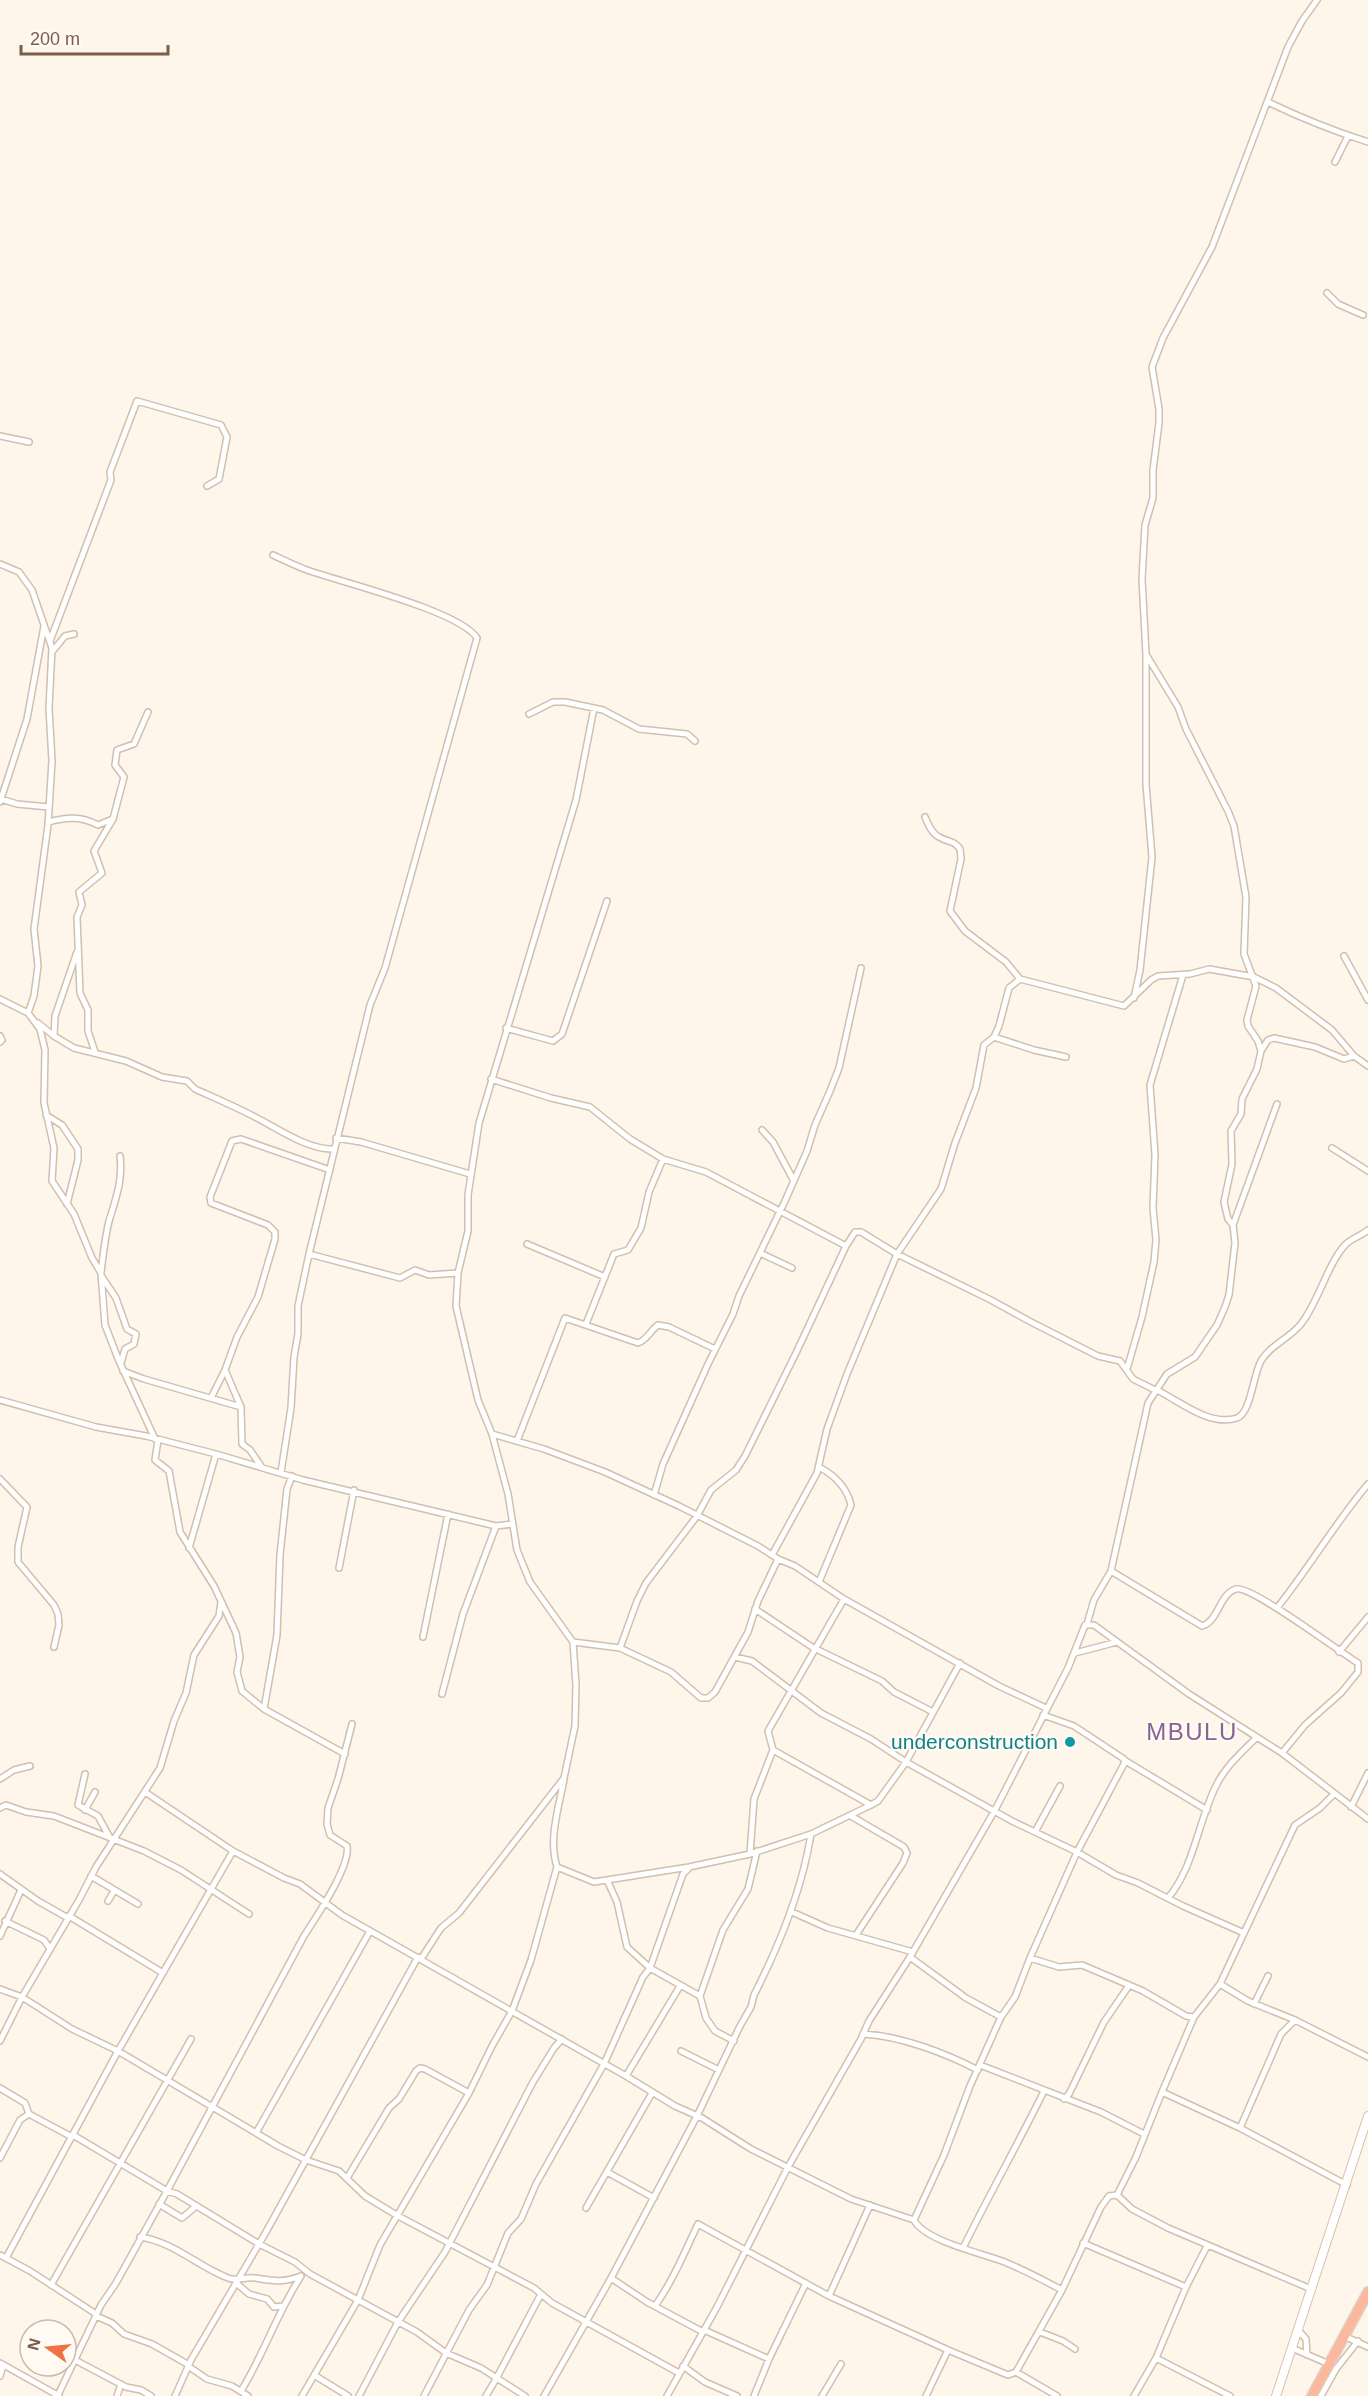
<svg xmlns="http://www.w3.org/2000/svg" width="1368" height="2396" font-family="Helvetica,sans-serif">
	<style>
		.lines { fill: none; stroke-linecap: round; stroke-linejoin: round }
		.street-casing { stroke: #d2bfad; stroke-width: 8 }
		.secondary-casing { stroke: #d8c1ad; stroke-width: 10 }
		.highway-casing { stroke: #dad2cc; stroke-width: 12 }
		.street { stroke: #fff; stroke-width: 5 }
		.secondary { stroke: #fff; stroke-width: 8 }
		.highway { stroke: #fcb89d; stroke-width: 9 }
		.culture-dot { fill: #0f9aa8; stroke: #fffaf2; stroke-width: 2 }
		.labels { text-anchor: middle; stroke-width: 4.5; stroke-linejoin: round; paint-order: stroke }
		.culture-label { font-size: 21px; fill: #0d838f; stroke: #fffaf2; text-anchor: end }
		.quarter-label { font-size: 24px; letter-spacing: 1.5px; fill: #876297; stroke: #fffaf2 }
	</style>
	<rect width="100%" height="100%" fill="#fef6ea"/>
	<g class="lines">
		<g class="street-casing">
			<path id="street" d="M1268 102C1301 118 1334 131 1368 142
				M1335 162 1348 136
				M1327 293 1338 304 1363 315
				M0 436 29 442
				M273 555C284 560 296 566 307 570 341 582 460 611 477 638L385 968 370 1005 309 1254 400 1278 415 1270 429 1275 458 1273
				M0 564 19 572 32 590 52 648 49 708 52 761 48 825 34 929 38 966 34 996 28 1013
				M50 641 111 480 110 472 137 401 221 425 227 437 219 479 207 486
				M52 652 65 636 74 634
				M1147 656 1178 707 1186 729 1228 811 1234 826 1246 897 1244 954 1256 986 1247 1020 1248 1026 1258 1041 1261 1051 1257 1069 1242 1099 1241 1114 1231 1131 1232 1164 1224 1202 1228 1219 1233 1225
				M529 714 553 702H565L603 710 639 729 687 734 695 741
				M1 799 17 804 49 807
				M0 802 27 719 44 626
				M925 817C928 824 932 834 939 837 947 842 954 840 960 849L961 859 950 911 965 931 1006 962 1020 979
				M48 822C67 817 81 816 98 825L113 819 124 777 115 765 117 750 134 744 148 712
				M1344 956 1368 1000
				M1134 998 1140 970 1152 857 1146 784V654L1142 579 1145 525 1153 498V470L1159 423V409L1152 367 1163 338 1212 247 1288 47 1302 21 1317 0
				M0 999 28 1013 40 1029 45 1050 44 1103 54 1148 52 1181 74 1214 92 1258 101 1273 105 1325 119 1361 155 1439
				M38 1023 54 1036 74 1048 126 1061 162 1077 187 1081 195 1089C215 1098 236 1107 255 1117 277 1128 308 1150 333 1149
				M506 1028 553 1041 562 1034 607 901
				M0 1036 2 1040 0 1042
				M54 1036 55 1016 77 952
				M994 1037 1034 1050 1066 1057
				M1261 1051 1268 1040 1274 1038 1315 1047 1344 1059 1354 1056
				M95 1052 88 1031V1010L80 993 77 917 82 905 79 892 102 873 94 851 113 819
				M491 1079 551 1098 590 1107 630 1139 663 1159 706 1172 846 1246
				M46 1115 62 1125 78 1149V1160L67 1204
				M762 1130 773 1142 794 1181
				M336 1138 361 1142 470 1174
				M1332 1148 1368 1171
				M527 1244 605 1277
				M760 1253 792 1268
				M101 1273C103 1255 105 1238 109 1221 116 1198 123 1180 120 1156
				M102 1277 116 1298 127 1329 136 1334 134 1344 125 1349 121 1363
				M586 1324 614 1254 628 1250 641 1228 649 1192 663 1159
				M1127 1369 1142 1317 1154 1262 1156 1240 1153 1208 1155 1155 1150 1085 1183 975
				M225 1370 241 1407 242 1444 250 1450 261 1466
				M123 1371 144 1379 241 1407
				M1157 1390C1179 1401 1210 1427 1237 1418 1251 1413 1253 1375 1261 1361 1270 1345 1289 1339 1301 1324 1319 1301 1327 1265 1345 1245 1352 1238 1361 1236 1368 1230
				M211 1398 225 1370 237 1337 258 1297 275 1239V1232L268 1225 211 1203 210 1197 232 1141 241 1139 330 1170
				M0 1400 96 1427 146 1436 216 1454 303 1480 496 1526 513 1524
				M492 1434 544 1449 605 1472 679 1506 758 1546 778 1559 795 1566 844 1599 999 1686 1046 1708
				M158 1440 155 1460 169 1471 180 1532 214 1586 236 1633 240 1657 237 1672 242 1691 264 1709 345 1754
				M517 1441 565 1318 638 1343C647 1340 650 1331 658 1325L669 1327 715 1349
				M281 1472 291 1408 294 1357 298 1334V1306L309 1254
				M0 1479 27 1507 18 1547V1562L54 1605 58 1614 59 1625 54 1647
				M654 1495 663 1464 708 1364 733 1314 739 1296 785 1201 807 1151 815 1125 830 1091 839 1068 861 968
				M189 1548 216 1454
				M772 1555 817 1473 827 1429 847 1374 897 1254 941 1189 955 1143 976 1088 984 1045 994 1037 999 1026 1009 988 1020 979 1124 1006 1151 980 1158 976 1190 974 1209 969 1254 977 1276 988 1332 1030 1354 1056 1368 1066
				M339 1568 354 1490
				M1111 1571 1202 1626C1219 1621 1219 1594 1236 1589 1251 1585 1338 1651 1358 1663V1672L1341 1693 1305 1725 1282 1753
				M819 1582 851 1505C847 1488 834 1475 819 1467
				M1277 1608C1309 1568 1335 1523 1368 1484
				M755 1609 815 1649
				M1087 1624 1094 1600 1111 1571 1148 1403 1167 1374 1195 1357 1217 1325 1225 1307 1229 1295 1235 1243 1233 1225 1277 1104
				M423 1637 448 1514
				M573 1642 620 1648 671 1672 701 1698H708L715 1692 748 1632 758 1601 778 1559
				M620 1648 637 1601 646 1583 697 1516 711 1490 736 1470 745 1456 796 1353 846 1246 855 1232H861L897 1254 989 1299 1031 1322 1098 1356 1120 1361 1133 1379 1157 1391
				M816 1649 882 1681 894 1692 931 1711
				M1339 1652 1368 1617
				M1075 1653 1117 1642
				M735 1657 752 1661 821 1713 871 1739 906 1762 1012 1821 1077 1852 1116 1875 1138 1883 1183 1906 1244 1933 1220 1984 1248 2001 1295 2020 1368 2057
				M442 1694 463 1614 496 1526
				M264 1709 277 1635 280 1555 287 1489 292 1476
				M773 1750 871 1805
				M1124 1760 1207 1810
				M85 1774 78 1805 98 1816 110 1838
				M0 1779 14 1770 30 1766
				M145 1792 233 1851 284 1878 300 1884 342 1915 626 2076 675 2106 702 2118 751 2149 851 2199 914 2220 944 2155 970 2086 1001 2017 1015 1997 1030 1958 1077 1852 1125 1762 1124 1759 1074 1726 1043 1715
				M1351 1807 1368 1773
				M0 1808 6 1805 26 1812 54 1816 144 1851 181 1870 249 1914
				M85 1810 95 1792
				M851 1816 904 1847 907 1853 903 1863 856 1935
				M1035 1832 1060 1786
				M750 1854 754 1799 773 1750 768 1731 844 1599
				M689 1868 683 1874 650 1968 700 1996
				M0 1874 38 1901 68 1918
				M91 1876 138 1904
				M607 1880 689 1867 750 1854 811 1834 871 1805 878 1801 906 1762 960 1663
				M1168 1898C1195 1866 1198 1820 1217 1784 1226 1766 1242 1752 1256 1738
				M108 1901 114 1891
				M792 1912 828 1928 913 1952
				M69 1916 163 1973
				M5 1921 44 1940 50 1949
				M1244 1933 1295 1825 1320 1808 1334 1794
				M0 1936 21 1890
				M910 1957 966 1998 1001 2017
				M1030 1958 1059 1967 1082 1965 1143 1991 1186 2016 1194 2017 1220 1984
				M421 1959 441 1928 459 1913 564 1778 575 1726 576 1685 573 1642 530 1582 517 1550 508 1494 492 1434 478 1400 456 1306 458 1273 468 1231V1195L479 1123 576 800 594 708
				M0 1989 22 1997 72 2029 118 2051 278 2146 306 2160 339 2171 365 2196 398 2216 534 2288 552 2303 679 2373
				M1254 2004 1268 1976
				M863 2034C901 2036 945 2053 978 2070
				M0 2041 22 1997 79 1900 96 1867 160 1768 174 1721 186 1693 194 1655 219 1616 221 1602
				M734 2041 715 2031 706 2018 700 1996 723 1930 748 1889 757 1851
				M681 2051 719 2070
				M980 2065 1101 2112 1144 2134
				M626 2076 680 1986
				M0 2088 25 2103 29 2114 72 2137
				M1162 2092 1194 2017
				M1064 2099 1069 2094 1104 2022 1128 1987
				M1240 2128 1281 2034 1295 2020
				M256 2133 370 1931
				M73 2135 167 2191 177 2194 259 2244 295 2262 310 2274 417 2332 446 2353 481 2368 525 2396
				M0 2158 20 2120 29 2114
				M607 2172 654 2198
				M347 2178 389 2108 399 2099 416 2071 420 2068 425 2069 469 2093
				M1117 2195 1136 2157 1162 2092 1240 2128 1347 2185
				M159 2204 182 2218 195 2207
				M586 2208 652 2093
				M914 2220C925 2241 981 2253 1002 2261 1023 2269 1043 2280 1062 2290
				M140 2237C174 2242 197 2266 228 2278 237 2282 246 2276 255 2278 275 2281 282 2283 301 2276
				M1083 2243 1186 2287
				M1207 2246 1186 2287 1156 2358 1230 2396
				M963 2248C989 2195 1018 2144 1044 2091
				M0 2255 30 2271 96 2314
				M6 2258 118 2051 233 1851
				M611 2278 647 2302 703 2332
				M236 2283 249 2294 267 2299 274 2307 283 2306
				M51 2285 191 2039
				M829 2296 870 2205
				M655 2306C674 2279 684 2253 698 2224L829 2296 948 2350 926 2396
				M96 2316 112 2323 124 2334 152 2344 189 2365
				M704 2330 769 2359
				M1298 2330 1306 2339 1307 2355
				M1040 2332 1063 2341 1075 2349
				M1344 2336 1368 2347
				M1292 2348 1329 2364
				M948 2350 1008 2375 1016 2372 1062 2290 1101 2207 1109 2196 1117 2195 1132 2209 1168 2228 1311 2289
				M75 2360 126 2387 141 2390 151 2396
				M0 2363 59 2396
				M188 2366 207 2379 232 2386 248 2396
				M683 2366 705 2382 737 2396
				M1016 2372 1057 2396
				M314 2375 348 2396
				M0 2376 3 2365
				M496 2379 541 2294
				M241 2391C264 2354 277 2313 301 2276
				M58 2395 101 2305 116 2283 167 2191 304 1936C316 1917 351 1866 347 1846L330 1835 327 1824 328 1808 338 1779 352 1724
				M117 2396 121 2384
				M175 2396 191 2360 266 2232 418 1957
				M302 2396 358 2300 380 2245 469 2093 492 2046 512 2011 531 1960 557 1867
				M359 2396 398 2322 445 2252 533 2082 554 2048 562 2039
				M424 2396 469 2310 487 2285 508 2233 521 2219 536 2184 604 2064 643 1977 650 1968 627 1947 617 1902 607 1880 594 1882 557 1867C548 1839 559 1807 564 1779
				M486 2396 496 2379
				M544 2396 611 2278 697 2116 740 2026 751 2007 754 1995C780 1944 802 1891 811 1834
				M667 2396 717 2307 788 2167 861 2039 869 2021 910 1957 995 1810 1068 1668 1085 1625H1094L1189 1694 1282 1753 1368 1819
				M754 2396 769 2359 806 2283
				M822 2396 841 2364
				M1134 2396 1156 2358
				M1321 2396 1336 2369 1358 2341"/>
		</g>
		<g class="secondary-casing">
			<path id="secondary" d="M1276 2396 1368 2116"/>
		</g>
		<g class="highway-casing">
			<path id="highway" d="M1312 2396 1368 2292"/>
		</g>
		<use href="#street" class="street"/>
		<use href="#secondary" class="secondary"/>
		<use href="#highway" class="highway"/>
	</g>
	<circle class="culture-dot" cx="1070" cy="1742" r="6"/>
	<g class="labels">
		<g class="culture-label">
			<text x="1058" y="1749">underconstruction</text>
		</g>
		<g class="quarter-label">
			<text x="1192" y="1740">MBULU</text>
		</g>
	</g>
	<g transform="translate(48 2348) rotate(285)"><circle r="28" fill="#fffaf2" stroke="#cbbbaf" stroke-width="1.5"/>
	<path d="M0-4.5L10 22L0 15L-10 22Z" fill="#ef7148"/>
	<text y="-9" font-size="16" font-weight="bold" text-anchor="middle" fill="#7c5d4a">N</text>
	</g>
	<path d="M21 45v9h147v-9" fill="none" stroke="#7c5d4a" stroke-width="3"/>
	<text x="30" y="45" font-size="18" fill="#7c5d4a" stroke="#fffaf2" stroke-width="4.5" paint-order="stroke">200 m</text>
</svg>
